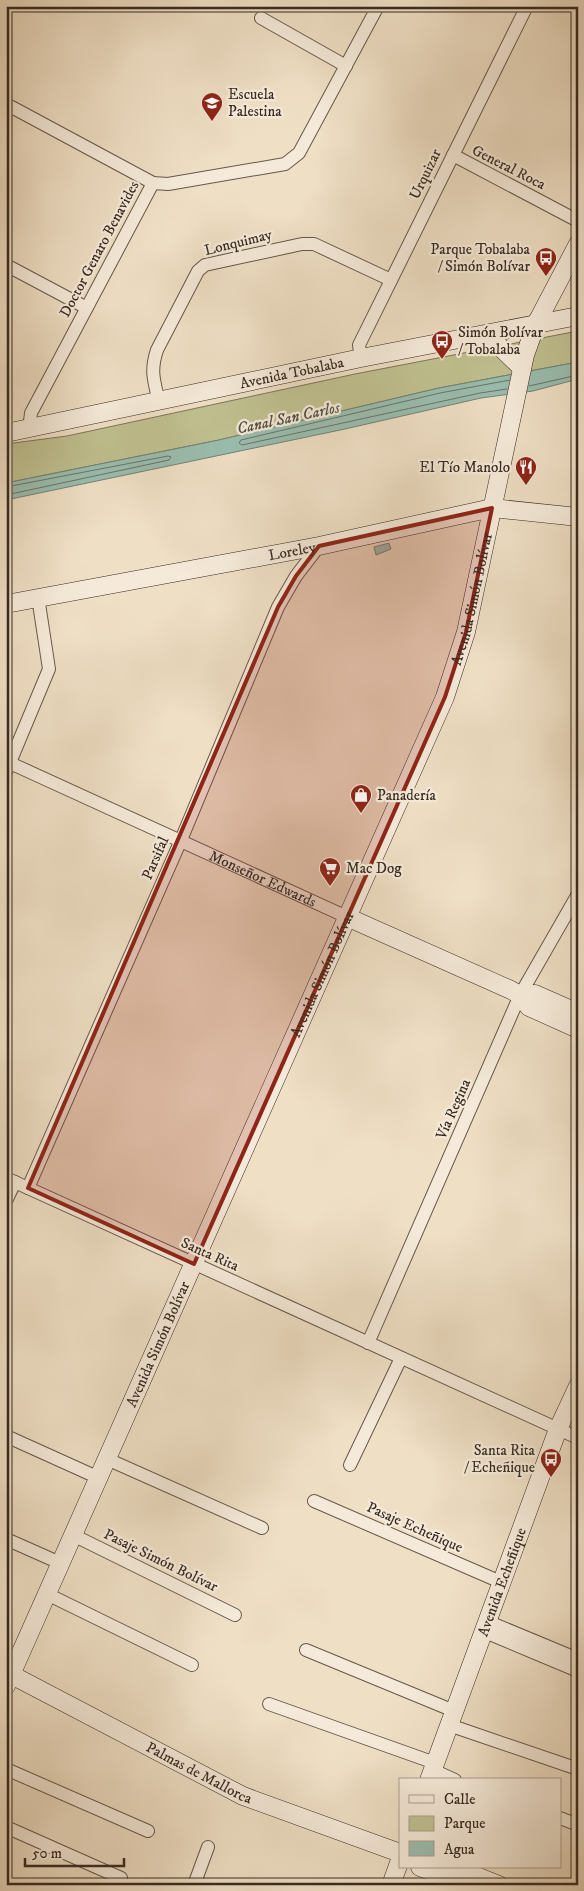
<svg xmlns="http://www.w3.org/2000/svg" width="584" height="1891" font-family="'IM FELL DW Pica',serif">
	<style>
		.green { fill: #c0c090; stroke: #7c7559 }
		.water { fill: #9abdaf; stroke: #728277 }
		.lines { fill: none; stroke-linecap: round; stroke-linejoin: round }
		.shore { stroke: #687468; stroke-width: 1 }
		.street-casing { stroke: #65574b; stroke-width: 14 }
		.secondary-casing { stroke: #372a22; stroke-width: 19 }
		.street { stroke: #f5ead9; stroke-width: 12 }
		.secondary { stroke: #f5ead9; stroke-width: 18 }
		.marked { fill: #8f2418; fill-opacity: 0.2; stroke: #8f2418; stroke-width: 4; stroke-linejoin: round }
		.labels { text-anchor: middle; stroke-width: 4.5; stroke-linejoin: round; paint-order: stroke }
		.poi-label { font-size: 15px; fill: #372a22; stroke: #f5ead9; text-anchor: start }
		.street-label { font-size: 15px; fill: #372a22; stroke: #f5ead9 }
		.water-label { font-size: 16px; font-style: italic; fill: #504f45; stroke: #f5ead9 }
	</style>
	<rect width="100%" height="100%" fill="#efdfc5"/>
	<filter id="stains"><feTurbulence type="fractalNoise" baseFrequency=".004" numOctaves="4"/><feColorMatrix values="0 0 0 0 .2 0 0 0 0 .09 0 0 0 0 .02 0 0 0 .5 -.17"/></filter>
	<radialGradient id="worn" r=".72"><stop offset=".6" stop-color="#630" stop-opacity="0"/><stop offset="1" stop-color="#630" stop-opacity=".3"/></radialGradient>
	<path class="green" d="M578 331V362L439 388 219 440 6 483V444L67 436 355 374Z"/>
	<path class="water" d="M578 362V379L533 391 481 398 345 429 6 500V483L219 440 439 388Z
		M389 543 391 549 376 555 374 547Z"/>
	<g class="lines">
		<path class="shore" d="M529 386 578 375
			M507 389 480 393 242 445 239 443 241 440 440 393 510 380
			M6 487 168 456 171 457 169 460 6 495"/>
		<g class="street-casing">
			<g id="street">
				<path d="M261 18 346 66"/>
				<path d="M6 104 153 183 168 184 285 164 299 153 378 6"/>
				<path d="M453 155 578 221"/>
				<path d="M6 265 85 307"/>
				<path d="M361 358 359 345 527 6"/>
				<path d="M159 402C154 381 150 371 157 350L198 271 205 265 302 244H314L391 280"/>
				<path d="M29 429 31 413 153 183"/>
				<path id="s1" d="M6 764 10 763 347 917"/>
				<path d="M6 772 49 669 38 597"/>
				<path d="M6 1178 578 1438"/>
				<path d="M28 1188 181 840 278 607 296 576 319 546"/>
				<path d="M6 1201 15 1182"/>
				<path d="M368 1343 520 995 578 894"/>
				<path d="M6 1436 99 1478"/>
				<path d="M107 1459 262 1528"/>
				<path d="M350 1465 401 1358"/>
				<path d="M314 1501 503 1583"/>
				<path d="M73 1535 235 1615"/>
				<path d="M6 1539 60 1563"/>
				<path d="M47 1594 192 1665"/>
				<path d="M489 1622 578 1659"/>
				<path d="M485 1632 578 1671"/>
				<path d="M306 1650 454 1711"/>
				<path d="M269 1704 435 1763"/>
				<path d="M449 1725 578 1769"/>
				<path d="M6 1769 148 1831"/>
				<path d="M433 1770 455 1780"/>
				<path d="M560 1818 578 1825"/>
				<path d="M6 1827 121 1878"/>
				<path d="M194 1885 208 1847"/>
			</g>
		</g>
		<g class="secondary-casing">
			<g id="secondary">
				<path d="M481 336 497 344 522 368"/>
				<path id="s2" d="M6 433 361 358 578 316"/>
				<path id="s3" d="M6 604 319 546 492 508 578 517"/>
				<path d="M347 917 511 990 520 995 529 1007 578 1029"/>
				<path d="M520 995 535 994 578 1013"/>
				<path id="s4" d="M6 1672 243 1796 400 1853"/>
				<path id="s5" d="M6 1686 445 697 466 632 525 355 536 324 578 244"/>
				<path id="s6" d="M429 1780 558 1429 578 1386"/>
				<path d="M420 1867 468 1885"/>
				<path d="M454 1867 499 1885"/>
				<path d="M391 1885 400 1860"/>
			</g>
		</g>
		<use href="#street" class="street"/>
		<use href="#secondary" class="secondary"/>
	</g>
	<path class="marked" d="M492 508 466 632 445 697 194 1264 28 1188 278 607 296 576 319 546Z"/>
	<defs>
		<g id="school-pin" transform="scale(1.125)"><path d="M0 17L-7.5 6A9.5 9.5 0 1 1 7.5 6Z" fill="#8f2418" stroke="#f5ead9"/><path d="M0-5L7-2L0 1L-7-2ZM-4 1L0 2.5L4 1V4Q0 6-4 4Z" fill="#fff"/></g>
		<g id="bus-pin" transform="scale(1.125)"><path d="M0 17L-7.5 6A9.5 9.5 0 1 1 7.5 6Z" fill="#8f2418" stroke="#f5ead9"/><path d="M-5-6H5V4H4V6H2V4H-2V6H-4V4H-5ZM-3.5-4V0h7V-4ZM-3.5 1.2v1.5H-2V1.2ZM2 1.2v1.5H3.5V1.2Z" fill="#fff"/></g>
		<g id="restaurant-pin" transform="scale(1.125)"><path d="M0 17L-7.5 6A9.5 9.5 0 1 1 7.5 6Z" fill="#8f2418" stroke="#f5ead9"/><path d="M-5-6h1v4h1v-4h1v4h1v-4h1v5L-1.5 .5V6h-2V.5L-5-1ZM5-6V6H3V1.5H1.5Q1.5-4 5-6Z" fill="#fff"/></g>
		<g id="shop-pin" transform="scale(1.125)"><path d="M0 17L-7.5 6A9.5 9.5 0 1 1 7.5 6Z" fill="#8f2418" stroke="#f5ead9"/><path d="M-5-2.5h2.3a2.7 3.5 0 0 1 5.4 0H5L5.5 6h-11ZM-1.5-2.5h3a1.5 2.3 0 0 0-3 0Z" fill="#fff"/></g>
		<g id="supermarket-pin" transform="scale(1.125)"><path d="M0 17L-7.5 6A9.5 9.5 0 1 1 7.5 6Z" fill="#8f2418" stroke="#f5ead9"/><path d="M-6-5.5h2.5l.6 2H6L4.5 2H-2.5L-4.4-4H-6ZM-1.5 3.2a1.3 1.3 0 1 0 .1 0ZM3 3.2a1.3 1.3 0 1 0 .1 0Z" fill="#fff"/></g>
	</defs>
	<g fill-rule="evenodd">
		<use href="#school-pin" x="212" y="103"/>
		<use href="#bus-pin" x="546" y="258"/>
		<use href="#bus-pin" x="442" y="341"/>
		<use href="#restaurant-pin" x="526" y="467"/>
		<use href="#shop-pin" x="361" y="795"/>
		<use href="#supermarket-pin" x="330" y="868"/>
		<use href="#bus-pin" x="551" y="1459"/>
	</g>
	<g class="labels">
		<g class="poi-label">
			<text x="228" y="99">Escuela<tspan x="228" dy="17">Palestina</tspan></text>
			<text x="530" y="254" text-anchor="end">Parque Tobalaba<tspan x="530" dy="17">/ Simón Bolívar</tspan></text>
			<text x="458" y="337">Simón Bolívar<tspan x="458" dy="17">/ Tobalaba</tspan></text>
			<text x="510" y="472" text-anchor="end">El Tío Manolo</text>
			<text x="377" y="800">Panadería</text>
			<text x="346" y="873">Mac Dog</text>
			<text x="535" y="1455" text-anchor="end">Santa Rita<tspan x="535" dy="17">/ Echeñique</tspan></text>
		</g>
		<g class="street-label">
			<text transform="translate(509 167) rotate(27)" y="5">General Roca</text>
			<text transform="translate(425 174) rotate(-64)" y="5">Urquizar</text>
			<text transform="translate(238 242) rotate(-14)" y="5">Lonquimay</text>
			<text transform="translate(99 249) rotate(-62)" y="5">Doctor Genaro Benavides</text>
			<text dy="5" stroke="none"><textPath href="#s2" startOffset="292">Avenida Tobalaba</textPath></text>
			<text dy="5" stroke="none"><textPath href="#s3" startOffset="291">Loreley</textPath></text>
			<text dy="5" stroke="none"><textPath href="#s5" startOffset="1184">Avenida Simón Bolívar</textPath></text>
			<text transform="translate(155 858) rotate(-66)" y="5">Parsifal</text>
			<text dy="5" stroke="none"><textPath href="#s1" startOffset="282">Monseñor Edwards</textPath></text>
			<text dy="5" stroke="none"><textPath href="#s5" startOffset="779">Avenida Simón Bolívar</textPath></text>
			<text transform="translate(453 1109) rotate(-66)" y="5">Vía Regina</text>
			<text transform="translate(210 1254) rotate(24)" y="5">Santa Rita</text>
			<text dy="5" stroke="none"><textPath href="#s5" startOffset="374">Avenida Simón Bolívar</textPath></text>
			<text transform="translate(415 1527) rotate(24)" y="5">Pasaje Echeñique</text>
			<text transform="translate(161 1560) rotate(26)" y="5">Pasaje Simón Bolívar</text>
			<text dy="5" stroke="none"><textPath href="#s6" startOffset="211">Avenida Echeñique</textPath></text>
			<text dy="5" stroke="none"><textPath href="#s4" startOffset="218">Palmas de Mallorca</textPath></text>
		</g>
		<g class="water-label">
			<text transform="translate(288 417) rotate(-12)" y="6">Canal San Carlos</text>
		</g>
	</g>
	<rect width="584" height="1891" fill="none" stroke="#efdfc5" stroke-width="25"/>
	<rect x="8" y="8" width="569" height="1876" fill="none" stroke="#372a22" stroke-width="2.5"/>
	<rect x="12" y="12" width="559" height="1866" fill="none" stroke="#372a22"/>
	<rect x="399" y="1778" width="162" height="90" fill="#f5ead9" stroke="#a99d90"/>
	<rect x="409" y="1795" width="25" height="8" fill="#f5ead9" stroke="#a99d90"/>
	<text x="444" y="1804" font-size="15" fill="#372a22">Calle</text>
	<rect x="409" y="1816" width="25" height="15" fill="#c0c090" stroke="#a99d90"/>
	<text x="444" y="1828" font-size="15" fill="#372a22">Parque</text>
	<rect x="409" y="1841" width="25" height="15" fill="#9abdaf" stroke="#a99d90"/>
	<text x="444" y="1854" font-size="15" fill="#372a22">Agua</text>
	<path d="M25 1858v8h99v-8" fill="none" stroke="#372a22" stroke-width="2.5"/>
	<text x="32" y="1858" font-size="15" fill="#372a22" stroke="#f5ead9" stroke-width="4" paint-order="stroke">50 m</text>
	<rect width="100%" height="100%" filter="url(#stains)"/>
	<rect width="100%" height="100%" fill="url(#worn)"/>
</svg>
